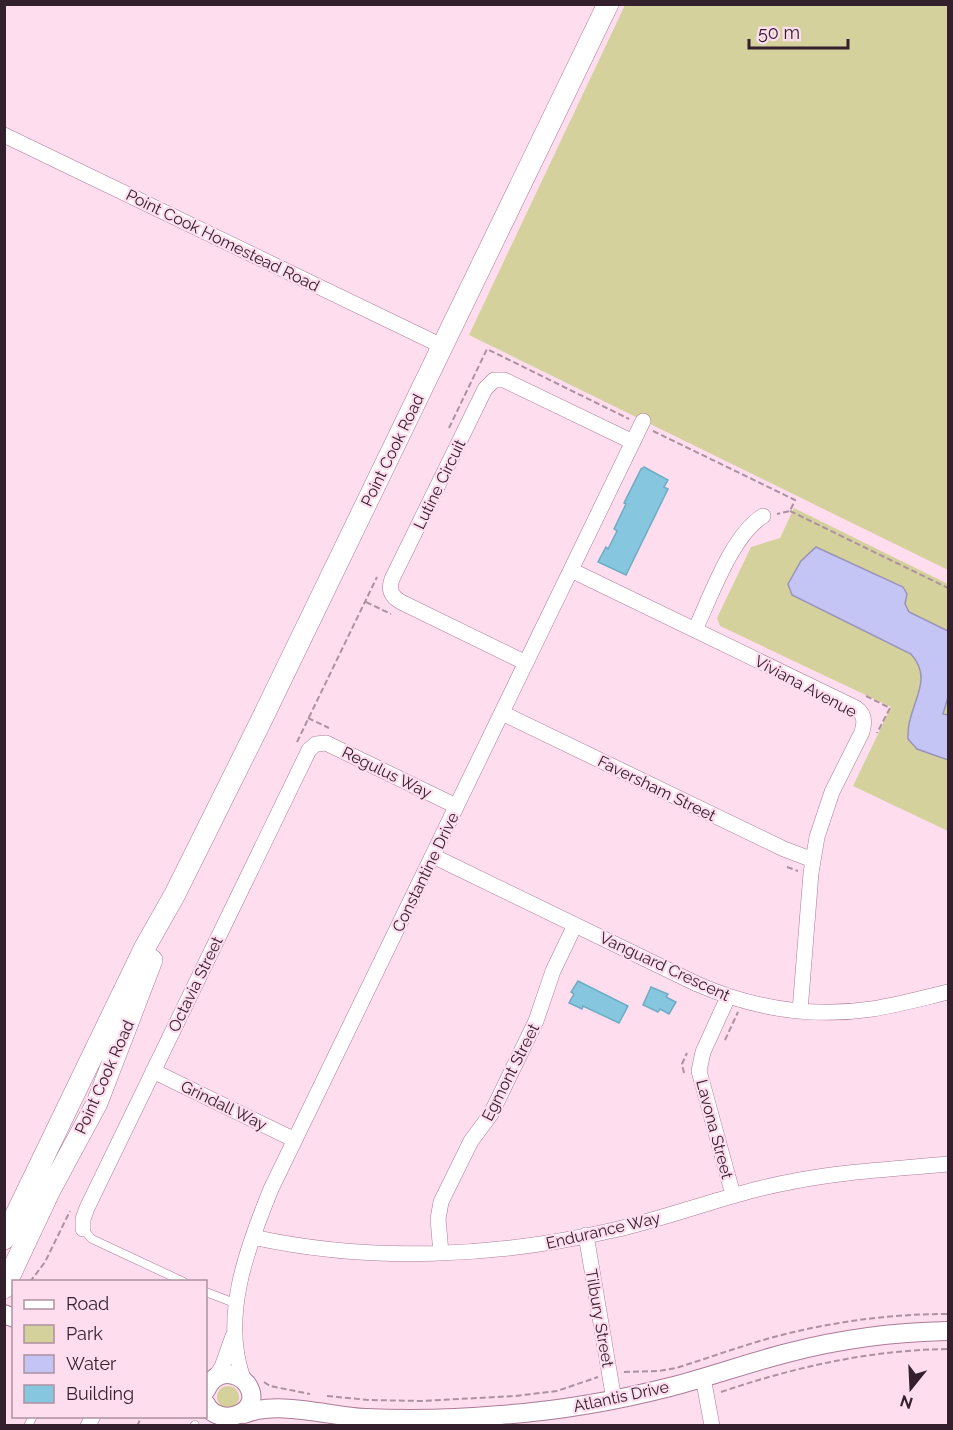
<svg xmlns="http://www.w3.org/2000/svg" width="953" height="1430" font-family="Raleway,sans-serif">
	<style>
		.green { fill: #d5d19c }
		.water { fill: #c4c5f5; stroke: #9994b9; stroke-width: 1.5 }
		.building { fill: #86c6de; stroke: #6dacc4; stroke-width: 1.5 }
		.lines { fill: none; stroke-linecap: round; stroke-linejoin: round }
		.service-casing { stroke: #ad7b98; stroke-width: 9 }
		.minor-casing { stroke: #ad7b98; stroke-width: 16 }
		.tertiary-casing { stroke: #ad7b98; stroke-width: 20 }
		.secondary-casing { stroke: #ad7b98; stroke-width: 22 }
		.path { stroke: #ac91a0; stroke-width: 2; stroke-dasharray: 6 3; stroke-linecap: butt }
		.service { stroke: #fff; stroke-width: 8 }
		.minor { stroke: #fff; stroke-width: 15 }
		.tertiary { stroke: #fff; stroke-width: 18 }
		.secondary { stroke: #fff; stroke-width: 21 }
		.labels { text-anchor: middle; stroke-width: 4.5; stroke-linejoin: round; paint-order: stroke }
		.street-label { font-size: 16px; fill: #34202c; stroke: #feddef }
	</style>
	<rect width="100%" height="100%" fill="#feddef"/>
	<path class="green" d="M625 5H948V570L469 335Z
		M794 508 948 584V831L853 786 891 707 720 626 717 618 751 547 780 538Z
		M217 1397a11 11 0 1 1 22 0a11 11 0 1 1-22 0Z"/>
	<path class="water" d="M816 547 903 587 907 594 905 604 909 612 948 631V697L943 714 948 715V760L917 749 908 739C908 733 908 726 910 720 916 695 931 676 911 654L792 595 788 584 801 561Z"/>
	<path class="building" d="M644 467 668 480 664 487 668 489 626 575 598 562 606 547 608 549 617 531 614 529 626 504 624 503 641 469Z
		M578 981 628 1006 619 1023 583 1006 582 1009 569 1003 574 994 571 992Z
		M651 987 668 994 666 997 676 1002 669 1014 660 1009 658 1012 643 1005Z"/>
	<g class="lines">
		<g class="service-casing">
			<path id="service" d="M83 1229 92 1239 184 1282
				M206 1292 237 1304
				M28 1426 33 1416
				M194 1426 195 1425"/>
		</g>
		<g class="minor-casing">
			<path id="minor" d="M4 135 442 346
				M571 570 856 708C865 714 865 722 862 732L832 792 817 837 811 873 800 1011
				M695 630C711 596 732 535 763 516
				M526 663 401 602C392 597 388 590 392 579L485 389 494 380H504L633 442
				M502 713 784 849 813 860
				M433 856 697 984C752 1008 812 1018 872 1009 898 1005 923 998 948 992
				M728 997 703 1052 699 1071 733 1195
				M153 1071 295 1140
				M83 1229V1219L87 1208 309 750 316 744 326 743 456 806
				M586 1235 614 1400
				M253 1237C371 1263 497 1257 614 1230 675 1216 733 1192 795 1181 846 1171 897 1169 948 1164
				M441 1253 438 1219 441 1202 471 1141 491 1114 536 1021 553 971 575 925
				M215 1377 222 1367 233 1336
				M703 1377 712 1426
				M244 1381C220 1319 247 1248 271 1189L643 421
				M88 1426 93 1416"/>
		</g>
		<g class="tertiary-casing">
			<path id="tertiary" d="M4 1314 14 1318
				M206 1390C210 1381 216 1374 227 1374 234 1374 242 1378 247 1384 266 1412 219 1430 206 1404
				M244 1414C278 1400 328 1416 365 1418 410 1420 455 1419 500 1415 557 1411 615 1401 670 1387 709 1377 748 1363 787 1353 840 1339 894 1332 948 1331"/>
		</g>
		<g class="secondary-casing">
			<path id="secondary" d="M4 1239 144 949 175 894 261 721 608 4
				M4 1288 50 1190 97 1103 152 960"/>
		</g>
		<path class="path" d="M449 428 487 349 629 419
			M653 431 795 500 790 511 777 514
			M790 511 948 588
			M366 602 391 614
			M866 696 890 708 877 733
			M308 718 329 728
			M297 742 377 577
			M787 867 798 871
			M725 1040 738 1012
			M684 1073 682 1064 687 1053
			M30 1282 45 1262 70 1211
			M4 1333 5 1334
			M624 1372 658 1371 676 1368C715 1356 754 1341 794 1332 845 1320 896 1314 948 1314
			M264 1382 270 1386 310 1394
			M721 1392C795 1367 870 1350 948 1349
			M327 1396 369 1400 422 1401 515 1396 557 1391 598 1377
			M137 1426 142 1416"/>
		<use href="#service" class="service"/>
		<use href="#minor" class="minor"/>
		<use href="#tertiary" class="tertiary"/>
		<use href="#secondary" class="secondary"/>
	</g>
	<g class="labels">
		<g class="street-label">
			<text transform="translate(223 240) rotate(26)" y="6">Point Cook Homestead Road</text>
			<text transform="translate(392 450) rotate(-64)" y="6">Point Cook Road</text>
			<text transform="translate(439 484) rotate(-64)" y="6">Lutine Circuit</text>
			<text transform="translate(806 686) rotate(28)" y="6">Viviana Avenue</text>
			<text transform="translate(387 772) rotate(26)" y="6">Regulus Way</text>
			<text transform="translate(657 788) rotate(26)" y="6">Faversham Street</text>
			<text transform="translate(425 872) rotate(-64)" y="6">Constantine Drive</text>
			<text transform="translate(665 966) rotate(25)" y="6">Vanguard Crescent</text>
			<text transform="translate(195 984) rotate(-64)" y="6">Octavia Street</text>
			<text transform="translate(510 1072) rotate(-63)" y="6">Egmont Street</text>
			<text transform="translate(104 1077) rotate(-66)" y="6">Point Cook Road</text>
			<text transform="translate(224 1105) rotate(26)" y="6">Grindall Way</text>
			<text transform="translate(715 1129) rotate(75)" y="6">Lavona Street</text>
			<text transform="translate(603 1230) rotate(-13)" y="6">Endurance Way</text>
			<text transform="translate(600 1318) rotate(80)" y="6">Tilbury Street</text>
			<text transform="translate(621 1396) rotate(-12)" y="6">Atlantis Drive</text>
		</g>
	</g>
	<rect width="953" height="1430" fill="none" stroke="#34202c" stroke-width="12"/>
	<rect x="12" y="1280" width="195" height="138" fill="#feddef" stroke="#ad91a1" stroke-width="1.5"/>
	<rect x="24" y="1300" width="30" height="9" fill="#ffffff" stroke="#ad91a1" stroke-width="1.5"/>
	<text x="66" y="1310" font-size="18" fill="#34202c">Road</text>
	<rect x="24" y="1325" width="30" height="18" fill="#d5d19c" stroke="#ad91a1" stroke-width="1.5"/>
	<text x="66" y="1340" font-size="18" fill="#34202c">Park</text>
	<rect x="24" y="1355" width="30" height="18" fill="#c4c5f5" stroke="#ad91a1" stroke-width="1.5"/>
	<text x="66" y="1370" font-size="18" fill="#34202c">Water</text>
	<rect x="24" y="1385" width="30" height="18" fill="#86c6de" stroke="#ad91a1" stroke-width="1.5"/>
	<text x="66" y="1400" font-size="18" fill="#34202c">Building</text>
	<g transform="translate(911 1388) rotate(198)" stroke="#feddef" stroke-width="4.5" paint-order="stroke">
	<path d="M0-4.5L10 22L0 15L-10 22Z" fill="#34202c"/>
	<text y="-9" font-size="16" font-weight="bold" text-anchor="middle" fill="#34202c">N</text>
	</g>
	<path d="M749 39v9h99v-9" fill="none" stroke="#34202c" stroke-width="3"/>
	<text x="758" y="39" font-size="18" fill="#34202c" stroke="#feddef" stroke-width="4.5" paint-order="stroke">50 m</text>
</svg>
